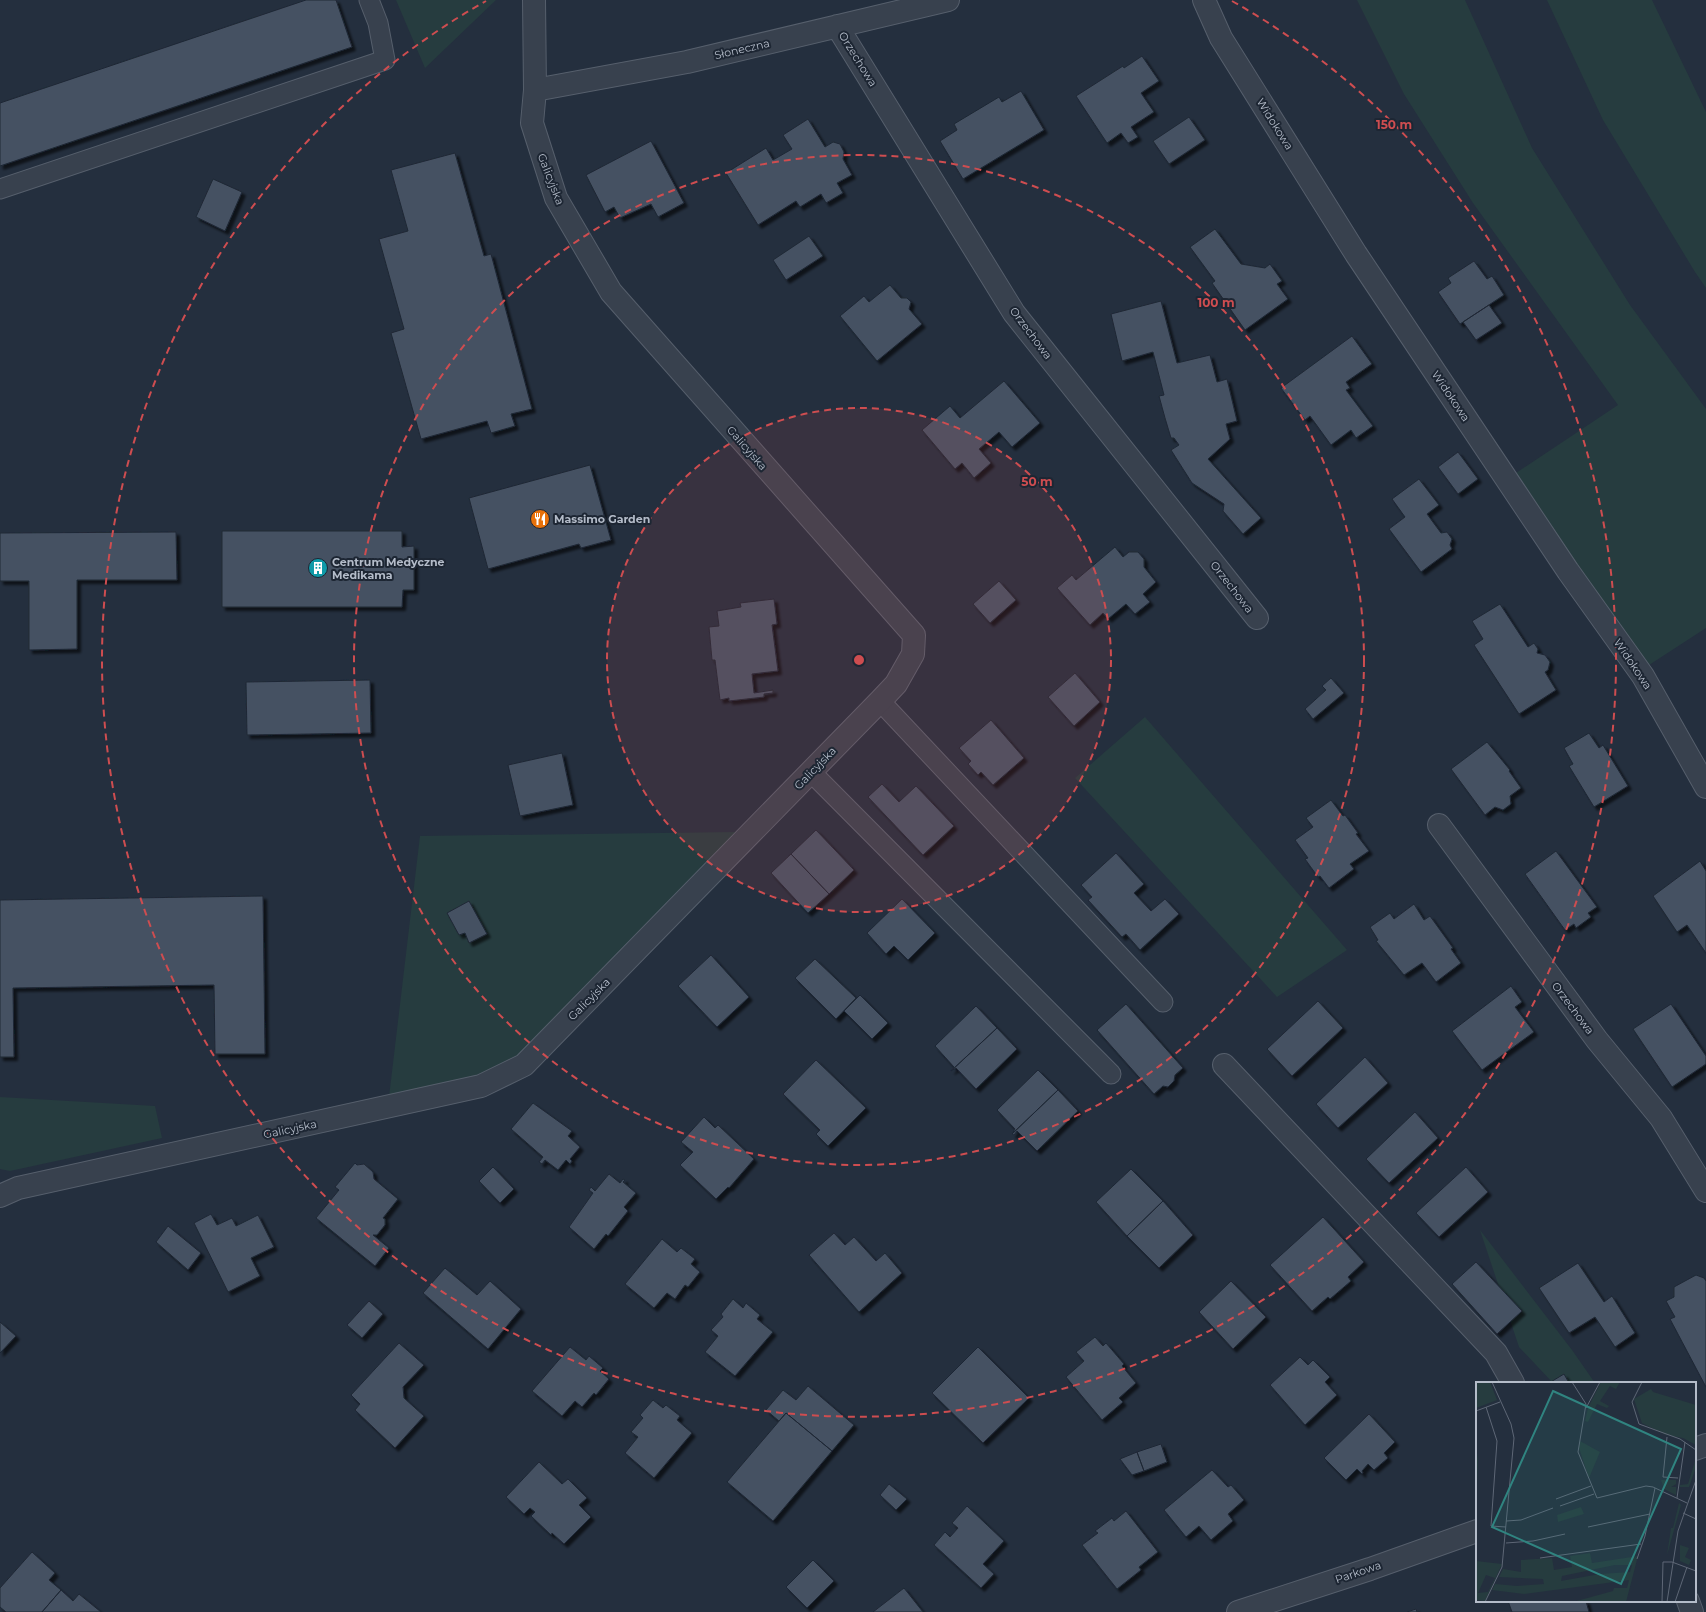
<svg xmlns="http://www.w3.org/2000/svg" width="1706" height="1612" font-family="Montserrat,sans-serif">
	<style>
		.green { fill: #263c3f }
		.building { fill: #455162; stroke: #1f2835; filter: url(#shadow) }
		.lines { fill: none; stroke-linecap: round; stroke-linejoin: round }
		.service-casing { stroke: #565f6c; stroke-width: 21 }
		.minor-casing { stroke: #565f6c; stroke-width: 24 }
		.service { stroke: #38414e; stroke-width: 19 }
		.minor { stroke: #38414e; stroke-width: 22 }
		.ring { fill: none; stroke: #ce4d50; stroke-width: 2; stroke-dasharray: 7 5 }
		.labels { text-anchor: middle; stroke-width: 4; stroke-linejoin: round; paint-order: stroke }
		.street-label { font-size: 11px; fill: #b4bcc9; stroke: #1d2633 }
		.poi-label { font-size: 11px; font-weight: bold; fill: #b4bcc9; stroke: #1d2633; text-anchor: start }
		.inset-road { fill: none; stroke: #5e6776; stroke-width: 1 }
		.view { fill: #308480; fill-opacity: 0.15; stroke: #308480; stroke-width: 2 }
		.inset-edge { fill: none; stroke: #b4bcc9; stroke-width: 2 }
		.centre { fill: #ce4d50; stroke: #1d2633; stroke-width: 2 }
		.ring-label { font-size: 12px; text-anchor: middle; font-weight: bold; fill: #ce4d50; stroke: #1d2633; stroke-width: 4; stroke-linejoin: round; paint-order: stroke }
	</style>
	<defs>
		<filter id="shadow"><feDropShadow dx="3.5" dy="3.5" stdDeviation="1" flood-color="#0009"/></filter>
	</defs>
	<rect width="100%" height="100%" fill="#242f3e"/>
	<path class="green" d="M396 0H496L425 68Z
		M1357 0H1465L1532 148 1630 305 1706 409V628L1646 667 1516 473 1618 405 1473 203 1404 94Z
		M1547 0H1652L1706 112V288L1695 272 1603 120Z
		M1145 717 1347 950 1277 997 1075 778Z
		M736 832 517 1058 477 1077 389 1097 420 836Z
		M0 1097 155 1106 162 1138 10 1171 0 1169Z
		M1480 1230 1572 1350 1595 1383H1553L1519 1347Z"/>
	<path class="building" d="M306 0H336L352 47 0 166V103Z
		M1142 56 1159 81 1141 93 1154 112 1131 127 1138 137 1128 143 1121 133 1107 143 1076 96 1123 66 1124 68Z
		M1021 91 1044 130 963 179 940 141 957 130 954 124 999 97 1002 102Z
		M1189 117 1205 140 1169 164 1153 141Z
		M808 119 825 147 833 142 840 144 844 152 843 159 852 175 837 183 843 193 826 203 821 194 800 207 796 201 758 225 726 173 766 148 773 160 792 149 783 135Z
		M651 141 684 203 658 217 651 204 620 218 614 207 605 212 586 175Z
		M455 153 484 256 491 254 532 409 511 414 515 426 491 433 487 421 421 439 391 333 404 329 379 239 408 231 391 170Z
		M213 179 242 192 225 231 196 217Z
		M1215 229 1241 264 1265 268 1270 264 1282 281 1277 284 1288 299 1245 330 1212 283 1215 281 1190 247Z
		M809 236 823 256 786 280 773 260Z
		M1474 261 1487 279 1492 276 1504 295 1460 324 1438 292 1451 283 1448 278Z
		M890 285 901 298H907L911 302 909 309 922 324 877 361 840 316 864 296 869 302Z
		M1161 301 1177 363 1210 355 1217 382 1227 379 1237 421 1226 424 1230 439 1208 459 1261 518 1243 534 1223 511 1224 504 1192 483 1171 450 1179 445 1174 438H1171L1165 418 1159 396 1164 395 1153 352 1122 361 1111 314Z
		M1489 305 1502 323 1476 340 1463 322Z
		M1352 336 1372 364 1346 382 1350 388 1346 390 1373 426 1356 438 1351 430 1331 445 1310 416 1305 420 1281 388Z
		M1004 381 1040 423 1012 447 999 432 979 449 991 463 974 478 962 463 955 469 922 430 950 406 960 418Z
		M1458 452 1478 479 1458 494 1438 467Z
		M590 465 611 540 581 548 579 544 488 569 469 498Z
		M1419 479 1439 505 1427 514 1441 533 1447 532 1452 539 1450 545 1452 549 1421 572 1389 529 1405 517 1392 499Z
		M222 531H402V547L414 546V590H403L402 607H222Z
		M176 532 177 580H77V649L29 650V581H0V533Z
		M1115 547 1123 557 1129 552H1138L1144 559V567L1156 582 1143 594 1150 602 1135 614 1126 604 1108 619 1103 613 1090 625 1057 588 1072 575 1076 580Z
		M999 581 1016 600 990 623 973 604Z
		M774 599 777 624 772 625 778 671 752 674 754 693 773 690V693L764 694V697L729 701V698L720 700 715 660H712L709 627 719 626 717 611 741 607 740 603Z
		M1500 604 1528 647 1534 643 1538 649 1537 653 1545 655 1550 662 1548 670 1545 672 1556 690 1519 714 1474 645 1483 639 1472 621Z
		M1075 673 1100 702 1074 726 1048 697Z
		M1331 678 1344 693 1313 719 1305 709 1326 690 1322 686Z
		M370 680 371 733 247 735 246 682Z
		M991 720 1024 758 993 785 981 772 978 775 968 764 971 761 959 748Z
		M1589 733 1599 748 1603 745 1628 786 1594 807 1569 766 1573 764 1564 748Z
		M1487 742 1510 770 1509 771 1521 788 1510 796 1511 804 1503 810 1495 807 1485 815 1451 769Z
		M562 753 573 805 520 816 508 765Z
		M882 784 899 802 916 786 954 826 923 855 868 797Z
		M1331 800 1343 816 1345 815 1358 833 1356 834 1369 851 1350 864 1354 869 1329 888 1320 876 1318 877 1305 859 1308 858 1295 840 1313 827 1306 818Z
		M816 830 854 870 829 894 791 854Z
		M1556 851 1597 907 1588 913 1591 917 1576 928 1574 924 1565 930 1525 874Z
		M1116 853 1144 884 1134 893 1151 911 1165 899 1179 914 1140 950 1126 934 1122 937 1088 900 1092 897 1081 885Z
		M791 854 829 894 808 913 771 873Z
		M1700 861 1706 871V953L1687 925 1677 932 1653 896Z
		M263 896 265 1054H215L214 985 13 988 14 1057H0V900Z
		M902 899 935 933 908 960 894 946 886 954 867 933Z
		M469 901 487 934 469 943 465 933 459 935 447 913Z
		M1414 904 1424 920 1430 916 1453 948 1451 949 1461 963 1436 982 1422 963 1404 975 1376 941 1378 940 1370 927 1390 913 1394 919Z
		M711 955 749 997 717 1027 678 986Z
		M815 959 856 998 836 1019 795 978Z
		M1511 986 1522 1002 1515 1007 1534 1032 1482 1070 1452 1031Z
		M860 995 888 1023 872 1039 844 1011Z
		M1318 1001 1343 1028 1292 1076 1267 1049Z
		M1126 1004 1183 1068 1175 1075 1174 1081 1168 1087 1163 1086 1154 1094 1097 1030Z
		M1671 1004 1706 1056V1064L1672 1087 1633 1029Z
		M976 1006 997 1028 951 1071 954 1067 935 1046Z
		M997 1028 1017 1049 976 1089 956 1068 951 1071Z
		M1365 1057 1388 1083 1338 1128 1316 1104Z
		M816 1060 866 1108 828 1146 816 1134 820 1130 783 1094Z
		M1038 1070 1058 1090 1012 1134 1015 1129 997 1110Z
		M1058 1090 1078 1111 1037 1151 1017 1131 1014 1135 1012 1134Z
		M533 1103 572 1131 568 1136 580 1147 570 1159 572 1161 570 1164 566 1160 558 1170 545 1160 542 1164 539 1162 543 1157 511 1129Z
		M1415 1112 1438 1138 1389 1183 1366 1159Z
		M704 1117 715 1128 718 1125 754 1159 729 1188 728 1187 716 1199 680 1165 693 1152 681 1142Z
		M355 1163 357 1165 364 1164 373 1172 374 1179 398 1199 383 1218 385 1219V1225L377 1235H373L389 1248 375 1266 316 1218 339 1190 335 1187Z
		M493 1167 514 1189 500 1203 479 1181Z
		M1466 1167 1488 1192 1439 1237 1416 1213Z
		M1131 1169 1163 1201 1127 1236 1096 1202Z
		M609 1174 620 1183 623 1179 625 1180 623 1182 636 1193 624 1207 628 1211 608 1236 606 1234 594 1249 569 1227 593 1193 589 1190 591 1187 595 1191Z
		M1163 1201 1193 1235 1159 1268 1127 1236Z
		M211 1214 217 1225 232 1218 236 1226 258 1215 274 1247 251 1258 260 1276 228 1292 194 1223Z
		M1323 1217 1364 1262 1348 1277 1351 1281 1330 1299 1328 1297 1312 1311 1270 1265Z
		M168 1226 201 1253 188 1270 156 1242Z
		M834 1233 845 1245 854 1237 876 1261 885 1253 902 1273 859 1312 809 1255Z
		M662 1239 677 1252 681 1248 695 1259 691 1264 700 1272 688 1287 685 1285 675 1299 667 1293 654 1308 625 1284Z
		M1476 1262 1522 1311 1497 1334 1452 1284Z
		M1578 1263 1604 1302 1612 1296 1635 1333 1615 1347 1595 1317 1569 1333 1539 1288Z
		M445 1268 477 1295 490 1281 521 1309 488 1349 423 1293Z
		M1696 1275 1704 1278 1706 1281V1387L1670 1319 1675 1317 1666 1301 1674 1297V1287Z
		M1231 1281 1266 1317 1233 1349 1199 1312Z
		M733 1299 743 1308 746 1303 760 1315 757 1319 773 1332 735 1376 705 1352 718 1336 711 1330 723 1317 721 1314Z
		M369 1301 383 1314 362 1338 347 1325Z
		M0 1322 16 1336 0 1353Z
		M1095 1337 1103 1346 1106 1343 1124 1364 1122 1366 1136 1383 1119 1398 1123 1402 1102 1420 1066 1377 1084 1361 1076 1352Z
		M399 1343 424 1365 403 1387 404 1398 424 1416 395 1448 355 1410 360 1404 351 1395Z
		M570 1347 586 1360 589 1356 603 1368 600 1371 609 1379 596 1395 594 1393 582 1407 575 1401 562 1416 532 1391Z
		M978 1347 1029 1398 983 1443 932 1393Z
		M1300 1357 1308 1365 1313 1360 1330 1377 1325 1382 1337 1395 1305 1425 1270 1385Z
		M1564 1374 1569 1383H1549Z
		M808 1386 854 1425 832 1451 786 1413 779 1421 766 1410 783 1390 796 1400Z
		M653 1400 663 1408 666 1405 680 1416 677 1420 692 1433 654 1478 625 1453 638 1437 631 1432 643 1418 640 1415Z
		M786 1413 832 1451 773 1521 727 1482Z
		M1369 1414 1395 1442 1384 1453 1388 1458 1374 1470 1368 1464 1362 1471 1363 1473 1362 1474 1357 1469 1346 1480 1324 1458Z
		M1161 1444 1167 1462 1144 1471 1137 1452Z
		M1137 1452 1144 1471 1132 1475 1120 1459Z
		M539 1462 562 1484 568 1479 587 1498 579 1505 591 1517 564 1544 552 1533 551 1535 531 1516 535 1512 530 1508 524 1514 506 1497Z
		M1212 1470 1228 1487 1231 1485 1244 1500 1228 1514 1233 1521 1211 1540 1199 1526 1186 1537 1164 1510Z
		M889 1484 907 1499 896 1510 880 1495Z
		M967 1506 1004 1541 983 1564 994 1574 981 1588 934 1545 945 1532 950 1537 958 1528 952 1523Z
		M1126 1511 1158 1552 1139 1567 1141 1570 1117 1589 1082 1545 1098 1533 1095 1531 1112 1518 1114 1521Z
		M32 1552 55 1573 49 1580 61 1590 42 1612H6L0 1607V1588Z
		M813 1560 834 1581 807 1608 786 1587Z
		M904 1588 923 1612H873Z
		M61 1590 73 1601 79 1594 101 1612H42Z
		M1508 1601H1586L1589 1612H1512Z
		M1416 1609 1417 1612H1407Z"/>
	<g class="lines">
		<g class="service-casing">
			<path id="service" d="M0 189 385 60 378 23 369 0
				M880 701 1163 1002
				M811 772 1111 1074"/>
		</g>
		<g class="minor-casing">
			<path id="minor" d="M1204 0 1221 38 1356 254 1568 571 1643 676 1706 787
				M837 26 1014 313 1257 618
				M535 90 687 62 948 0
				M1439 825 1597 1040 1661 1118 1706 1191
				M1224 1065 1496 1353 1513 1383
				M0 1196 18 1188 481 1086 524 1065 880 701 896 684 913 654 914 635 611 292 556 198 532 123 535 90 534 0
				M1695 1449 1706 1445
				M1688 1601 1692 1612
				M1238 1612 1370 1569 1477 1531"/>
		</g>
		<use href="#service" class="service"/>
		<use href="#minor" class="minor"/>
	</g>
	<circle cx="859" cy="660" r="252" fill="#ce4d50" fill-opacity=".12"/>
	<g class="ring">
		<circle cx="859" cy="660" r="252"/>
		<circle cx="859" cy="660" r="505"/>
		<path d="M1232 1A757 757 0 1 1 486 1"/>
	</g>
	<defs>
		<g id="restaurant-disc" transform="scale(1)"><circle r="9.5" fill="#e8710a" stroke="#1d2633"/><path d="M-5-6h1v4h1v-4h1v4h1v-4h1v5L-1.5 .5V6h-2V.5L-5-1ZM5-6V6H3V1.5H1.5Q1.5-4 5-6Z" fill="#fff"/></g>
		<g id="building-disc" transform="scale(1)"><circle r="9.5" fill="#0f9aa8" stroke="#1d2633"/><path d="M-4-6H4V6H1V3H-1V6H-4ZM-2.5-4.3h1.7v1.8h-1.7ZM.8-4.3h1.7v1.8H.8ZM-2.5-1h1.7V.8h-1.7ZM.8-1h1.7V.8H.8Z" fill="#fff"/></g>
	</defs>
	<g fill-rule="evenodd">
		<use href="#restaurant-disc" x="540" y="519"/>
		<use href="#building-disc" x="318" y="568"/>
	</g>
	<g class="labels">
		<g class="street-label">
			<text transform="translate(742 49) rotate(-13)" y="4">Słoneczna</text>
			<text transform="translate(858 59) rotate(58)" y="4">Orzechowa</text>
			<text transform="translate(1275 124) rotate(58)" y="4">Widokowa</text>
			<text transform="translate(551 179) rotate(69)" y="4">Galicyjska</text>
			<text transform="translate(1031 333) rotate(53)" y="4">Orzechowa</text>
			<text transform="translate(1451 396) rotate(56)" y="4">Widokowa</text>
			<text transform="translate(747 448) rotate(49)" y="4">Galicyjska</text>
			<text transform="translate(1232 587) rotate(52)" y="4">Orzechowa</text>
			<text transform="translate(1633 664) rotate(56)" y="4">Widokowa</text>
			<text transform="translate(815 768) rotate(-46)" y="4">Galicyjska</text>
			<text transform="translate(589 999) rotate(-45)" y="4">Galicyjska</text>
			<text transform="translate(1573 1008) rotate(53)" y="4">Orzechowa</text>
			<text transform="translate(290 1129) rotate(-12)" y="4">Galicyjska</text>
			<text transform="translate(1358 1572) rotate(-19)" y="4">Parkowa</text>
		</g>
		<g class="poi-label">
			<text x="554" y="523">Massimo Garden</text>
			<text x="332" y="566">Centrum Medyczne<tspan x="332" dy="13">Medikama</tspan></text>
		</g>
	</g>
	<g transform="translate(1476 1382)">
		<rect width="220" height="220" fill="#242f3e"/>
		<path d="M0 0H14L21 18 0 26ZM125 0H144L140 7 134 4 124 19 133 24 131 26 121 22 112 40 109 39 112 26ZM175 7 177 10 220 23V63L207 56 190 53 166 41 158 17ZM104 59 124 70 113 96 103 66ZM0 63 2 79 0 127ZM220 76V85L213 105H204V103L212 102ZM185 98H200V102L195 105H200V113L188 107ZM203 121 205 123 191 173 195 146H197ZM105 125 108 132 82 140 81 133ZM204 163 213 166 209 175 215 178 213 183 204 179ZM114 171 116 181 162 174 150 220H97L137 209 138 206H151L153 198 48 212 16 208 19 202 41 204 68 202 67 197 23 195 27 187 45 190V178L76 176 78 188 96 185 94 174ZM139 183H156L154 190 124 192 85 199 86 194ZM0 179 26 182 9 219 0 218ZM10 193 19 196 12 210 2 211Z" fill="#263c3f" fill-rule="evenodd"/>
		<path class="inset-road" d="M96 0 110 22 102 70 121 116 170 104 177 105 211 121M166 0 156 20 163 42 204 57 220 68M10 25 21 59 15 144 30 145M110 26 124 0M0 29 24 20M191 55 187 95 202 96M201 116 209 60M80 117 115 104M84 124 118 112M207 131 220 137M30 139 45 138 77 126M112 145 174 132M30 161 57 159 89 152M64 176 165 162M161 177 169 154 179 106M9 220 26 185 38 56 35 42 16 0M186 220 187 180H196L220 189M191 220 202 149 220 98M199 220 211 185"/>
		<path class="view" d="M77 9 205 67 145 202 16 145Z"/>
		<rect width="220" height="220" class="inset-edge"/>
	</g>
	<circle cx="859" cy="660" r="6" class="centre"/>
	<g class="ring-label">
		<text x="1394" y="129">150 m</text>
		<text x="1216" y="307">100 m</text>
		<text x="1037" y="486">50 m</text>
	</g>
</svg>
